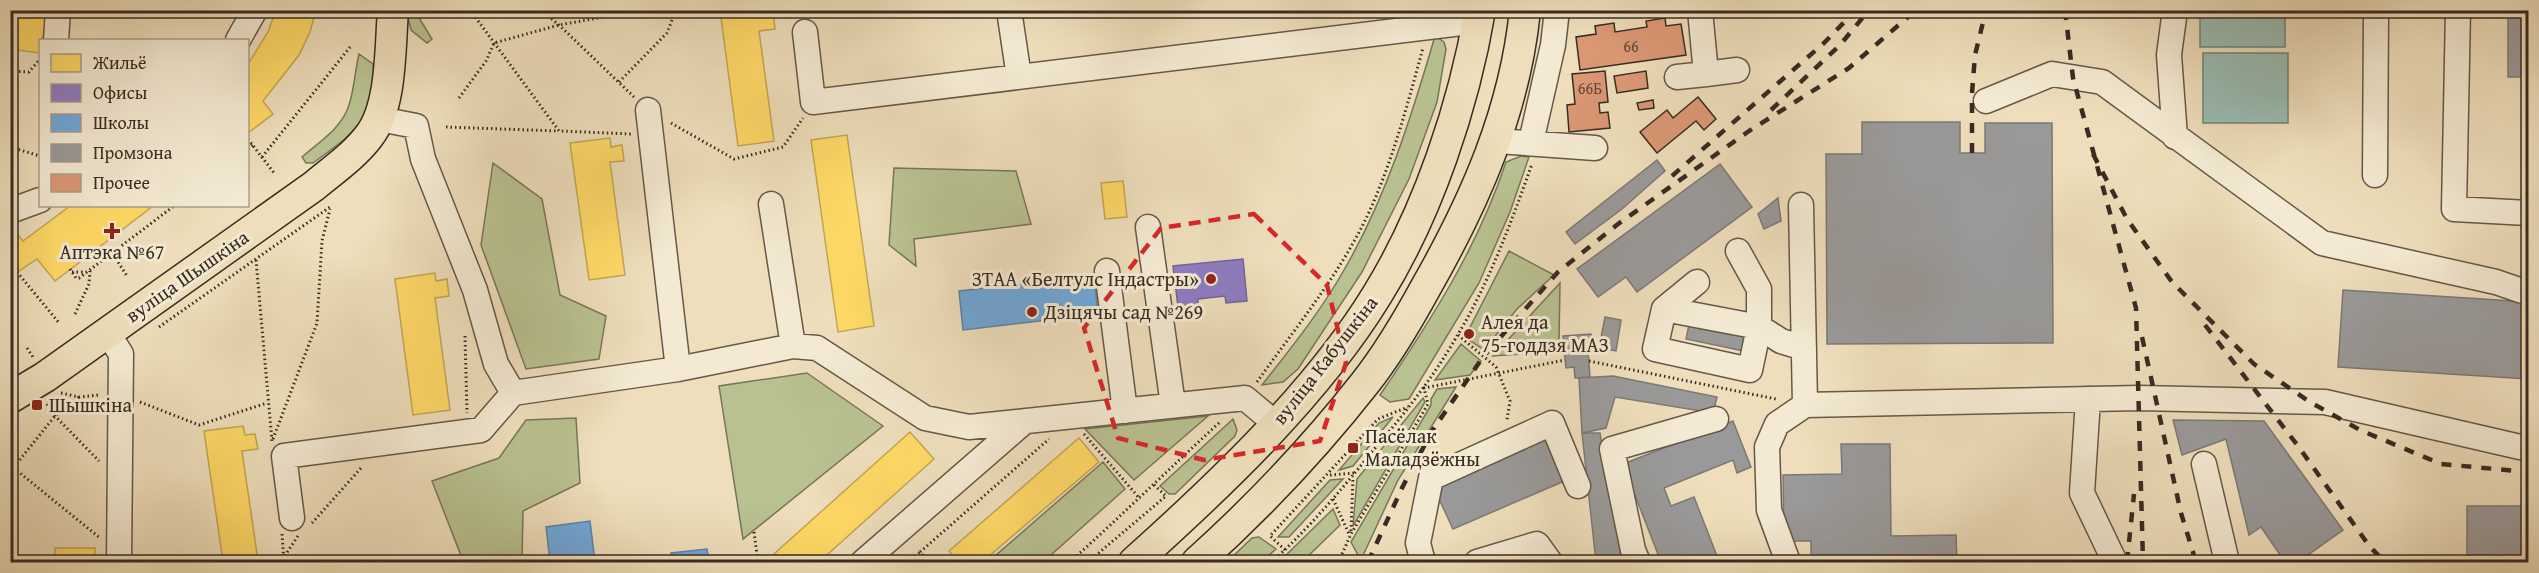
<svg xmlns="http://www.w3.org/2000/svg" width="2539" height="573" font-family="'Gentium Book Plus',serif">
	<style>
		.green { fill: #b9c190; stroke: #787659; stroke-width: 1.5 }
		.water { fill: #99bcb3; stroke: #728279; stroke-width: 1.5 }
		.homes { fill: #ffd966; stroke: #c3a552; stroke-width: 1.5 }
		.offices { fill: #8e7cc3; stroke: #746493; stroke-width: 1.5 }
		.schools { fill: #6fa8dc; stroke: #5e82a4; stroke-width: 1.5 }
		.industry { fill: #999; stroke: #7c7875; stroke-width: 1.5 }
		.building { fill: #db9874; stroke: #382b22; stroke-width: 1.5 }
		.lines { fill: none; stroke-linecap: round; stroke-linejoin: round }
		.minor-casing { stroke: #665848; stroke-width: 27 }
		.major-casing { stroke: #382b22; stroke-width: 33 }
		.path { stroke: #382b22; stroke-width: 3; stroke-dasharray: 1.5 3; stroke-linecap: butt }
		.minor { stroke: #f4ead3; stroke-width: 24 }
		.major { stroke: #eedebb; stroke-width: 30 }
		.rail { stroke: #382b22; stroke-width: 4.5; stroke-dasharray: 10 10; stroke-linecap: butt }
		.marked { fill: none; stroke: #d62828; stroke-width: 4.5; stroke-dasharray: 12 8; stroke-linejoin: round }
		.poi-dot { fill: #8f2418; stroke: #f4ead3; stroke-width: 2 }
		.labels { text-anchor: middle; stroke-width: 6; stroke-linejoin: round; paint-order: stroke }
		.number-label { font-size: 16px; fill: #614636 }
		.poi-label { font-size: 20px; fill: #382b22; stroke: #f4ead3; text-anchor: start }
		.street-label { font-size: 20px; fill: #382b22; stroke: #f4ead3 }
	</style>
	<rect width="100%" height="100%" fill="#eedebb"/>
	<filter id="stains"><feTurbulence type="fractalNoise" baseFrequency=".00333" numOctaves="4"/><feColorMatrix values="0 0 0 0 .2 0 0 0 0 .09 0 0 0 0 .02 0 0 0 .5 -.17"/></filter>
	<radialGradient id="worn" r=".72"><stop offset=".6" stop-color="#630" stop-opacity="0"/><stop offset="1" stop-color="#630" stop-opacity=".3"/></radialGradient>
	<path class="green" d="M406 11H415L432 39 427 43 411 30Z
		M1435 36 1444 42 1446 49 1437 102 1409 179 1362 272 1298 369 1283 382 1262 385C1291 348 1321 311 1344 270 1386 198 1412 115 1435 36Z
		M359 54 373 64C378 117 351 136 313 163H306L302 157C319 142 342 128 349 105 354 90 355 71 359 54Z
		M1521 156 1529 157 1510 212 1479 283 1409 399 1390 402 1380 395C1430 322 1478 247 1506 162Z
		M493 163 542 199 560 295 606 316 599 359 526 369 481 245Z
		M894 168 1016 171 1031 224 914 239 916 266 889 245Z
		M1509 251 1554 275 1517 309 1484 350 1465 337Z
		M1560 283 1559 342H1553L1554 352 1493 356Z
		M1461 344 1481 361 1470 375 1435 380Z
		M807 373 883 426 743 539 719 386Z
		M1456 387 1398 480 1360 562H1357L1359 557 1351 542 1431 405V399L1437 389Z
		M1423 398 1425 402 1353 526 1357 479Z
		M1208 416 1134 480 1085 429Z
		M1393 417 1353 466 1339 470 1379 423Z
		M576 418 580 483 523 511 522 562H479L462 558 432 481 499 458 526 420Z
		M1233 419 1237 430 1235 436 1175 494H1169L1160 486Z
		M1103 462 1125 489 1043 562H988Z
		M1343 479 1289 537H1278L1330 480Z
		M1333 509 1340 525 1302 562H1279Z
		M1259 537 1276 549 1261 562H1227L1252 538Z"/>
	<path class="water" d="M2200 11H2285V47H2200Z
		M2203 53H2288V123H2203Z"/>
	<path class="homes" d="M10 10 51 13 48 37H42L40 53 10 49Z
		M276 10H316L310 32 299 55 263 101 273 114 248 133V64L268 32Z
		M720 10H773L775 29 759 31 774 141 738 146Z
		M847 135 874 326 838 332 811 140Z
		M610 138 611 147 622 145 624 161 610 162 625 275 589 280 570 143Z
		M1123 181 1127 217 1105 219 1101 183Z
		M70 206H153L55 281 37 259 10 277V231L13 229 23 241Z
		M435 273 436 281 447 279 449 296 435 298 450 410 413 415 395 279Z
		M243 426 245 435 255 434 258 449 242 451 258 561 223 562 204 431Z
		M910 432 934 459 819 562H765Z
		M1079 438 1099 462 982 562H959L949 551Z
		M55 548H95V562H55Z"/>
	<path class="offices" d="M1243 259 1247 301 1226 303 1225 296 1198 299V305L1178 307 1173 266Z"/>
	<path class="schools" d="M1094 276 1098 314 963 330 959 291Z
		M590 521 595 562H550L546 527Z
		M707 549 709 562H667H672L671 553Z"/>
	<path class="industry" d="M2508 17H2528V77H2508Z
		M1862 122H1960V153H1985V123H2052L2053 343 1827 344 1826 154H1862Z
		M1657 160 1665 171 1622 209 1575 244 1566 232Z
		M1720 164 1752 207 1637 292 1626 277 1598 297 1577 269Z
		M1778 198 1781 221 1764 229 1758 214Z
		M2343 290 2528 302V379L2338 367Z
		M1605 317 1621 320 1616 351 1599 348Z
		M1690 320 1748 332 1744 351 1686 339Z
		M1591 334 1592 348 1588 350 1590 377 1575 378 1574 367 1566 368 1563 336Z
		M1613 376 1717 397 1713 413 1615 397 1606 428 1582 433 1579 378Z
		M2173 420 2264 421 2343 530 2298 562H2285L2261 527 2249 535 2226 439 2182 455Z
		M1733 421 1751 467 1737 473 1733 460 1664 488 1671 506 1694 497 1719 561 1734 555 1737 562H1661L1623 464Z
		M1549 432 1569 479 1453 529 1433 486Z
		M1582 433H1600L1622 562H1596Z
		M1841 444H1890L1891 536 1956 535 1957 561H1976V562H1811V541H1784L1783 475 1842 474Z
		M2467 506H2528V556H2467Z"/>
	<path class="building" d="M1665 18 1666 26 1681 24 1686 55 1580 70 1576 37 1596 34 1595 26 1614 23 1615 32 1647 27 1646 21Z
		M1605 71 1608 102 1599 103 1600 113 1608 112 1610 128 1569 132 1567 105 1575 104 1572 74Z
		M1646 71 1648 88 1617 93 1614 76Z
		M1698 97 1716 119 1704 130 1696 121 1657 153 1640 132 1667 110 1673 118Z
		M1653 100 1654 108 1639 110 1637 103Z"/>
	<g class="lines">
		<g class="minor-casing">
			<path id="minor" d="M1009 10 1019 77
				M2458 10 2454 209 2528 213
				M805 32 813 102 1478 21
				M56 40 58 10
				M238 40 255 10
				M1706 74 1737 70
				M1677 77 1706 74 1700 10
				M1986 101 2052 74 2102 82 2322 243 2496 282 2528 293
				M648 110 678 369
				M379 119 416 126 423 159 475 290 496 364 513 393
				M2175 137 2169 55 2175 10
				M1497 141 1595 148
				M1531 142 1553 45 1557 10
				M2375 175 2376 10
				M771 204 793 346
				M1801 205 1805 405
				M10 211 40 200
				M1148 227 1173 405
				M1738 251 1759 289V327L1750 370 1655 349 1664 309 1759 327 1781 341 1804 348
				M1107 271 1125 411
				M1664 309 1697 282
				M107 332 121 354 119 562
				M2088 399 2082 493 2113 558 2112 562
				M2204 464 2227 562
				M292 518 284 456 481 430 513 393 678 369 793 346 817 348 925 418 969 427 1245 398 1276 424
				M863 562 1025 421
				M1423 562 1418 543 1431 478 1552 423 1578 486
				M1477 562 1537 544 1550 562
				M1638 562 1633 550 1612 449 1716 419
				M1788 562 1769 510 1767 447 1777 424 1805 405 2139 398 2325 402 2520 447H2528"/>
		</g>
		<g class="major-casing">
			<path id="major" d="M10 398 45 377 314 186C333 170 354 156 369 136 392 107 390 47 393 10
				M1134 562C1220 485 1317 393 1377 295 1428 213 1464 105 1480 10
				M1197 562C1258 507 1314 448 1365 383 1388 354 1408 320 1426 287 1475 201 1515 111 1525 10"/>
		</g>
		<path class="path" d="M470 10 559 131 632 134
			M541 10 559 25 634 97
			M784 10 791 18
			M10 71 29 72 40 59
			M619 82 667 33 676 10
			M459 98 486 61 494 43 559 25 642 10
			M671 123 734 159 783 147 803 118
			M446 127 558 131
			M248 139 274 173
			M10 147 40 156
			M248 149 253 145
			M262 157 351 46
			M120 249 118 262 127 276
			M256 260 272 441
			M70 269 76 278H79L174 206
			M17 272 60 324
			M72 272H86
			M75 314 89 284 90 271
			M159 327 330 207
			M1458 335 1496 367 1510 401 1507 420
			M465 336 467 413
			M27 348 33 357
			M1589 361 1776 399
			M1257 382C1298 324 1346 267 1374 201 1395 152 1409 99 1423 48
			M61 393 79 397 99 395
			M140 402 199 425 267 403
			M47 404 55 416 99 461
			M1084 434 1140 499
			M273 439 317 323 322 241 330 209
			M10 465 100 538
			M14 467 55 416 79 397
			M1330 475 1355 473
			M1333 499 1350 536
			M312 523 361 468
			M1351 531 1353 478
			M754 532 758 562
			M282 534 284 562
			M10 536 13 468 11 421
			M1285 550 1270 536 1378 419 1408 407
			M1342 554 1351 534 1428 404 1424 388 1565 360
			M278 562 284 557 298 536
			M908 562 920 552
			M929 562 920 552 1049 439
			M1070 562C1121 516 1169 469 1220 422
			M1088 562 1166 496 1153 484
			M1272 562C1310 527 1343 488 1376 447 1406 412 1434 376 1457 336 1489 283 1511 223 1532 164"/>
		<use href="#minor" class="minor"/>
		<use href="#major" class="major"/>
		<path class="rail" d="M2065 10 2073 78 2136 308 2143 562
			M1771 110 1840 45 1869 10
			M1972 153V93L1975 55 1986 10
			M2093 154 2127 219 2172 282 2254 364 2310 402 2360 430 2441 464 2528 472
			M1672 176 1824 43 1856 10
			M2205 325 2298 446 2370 547 2385 562
			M2142 337 2181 513 2196 562
			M1368 562 1402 488 1432 431 1483 357 1558 272 1618 224 1749 131 1849 68 1916 10
			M2127 562 2134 494"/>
	</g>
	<path class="marked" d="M1254 214 1327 285 1346 363 1320 441 1204 460 1118 438 1084 328 1161 228Z"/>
	<g class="poi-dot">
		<path d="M109 222h6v6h6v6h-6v6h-6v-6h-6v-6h6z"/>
		<circle cx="1211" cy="279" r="6"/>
		<circle cx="1032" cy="312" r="6"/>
		<circle cx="1469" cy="334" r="6"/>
		<rect x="31" y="399" width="12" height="12" rx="3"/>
		<rect x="1347" y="442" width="12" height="12" rx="3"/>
	</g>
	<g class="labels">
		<g class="number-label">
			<text x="1631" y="52">66</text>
			<text x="1590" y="94">66Б</text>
		</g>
		<g class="poi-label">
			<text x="112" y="259" text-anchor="middle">Аптэка №67</text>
			<text x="1199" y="286" text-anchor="end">ЗТАА «Белтулс Iндастры»</text>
			<text x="1044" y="319">Дзіцячы сад №269</text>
			<text x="1481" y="329">Алея да<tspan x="1481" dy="23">75-годдзя МАЗ</tspan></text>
			<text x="49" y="412">Шышкіна</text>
			<text x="1365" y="443">Пасёлак<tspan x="1365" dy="23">Маладзёжны</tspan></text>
		</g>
		<g class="street-label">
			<text transform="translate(187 276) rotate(-35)" y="7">вуліца Шышкіна</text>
			<text transform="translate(1325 360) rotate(-52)" y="7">вуліца Кабушкіна</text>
		</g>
	</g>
	<rect width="2539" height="573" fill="none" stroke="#eedebb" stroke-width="36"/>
	<rect x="12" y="12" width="2515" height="549" fill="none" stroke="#382b22" stroke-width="3"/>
	<rect x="18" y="18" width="2503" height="537" fill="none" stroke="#382b22" stroke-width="1.5"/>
	<rect x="39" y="39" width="210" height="168" fill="#f4ead3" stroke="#a99e8c" stroke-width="1.5"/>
	<rect x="51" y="54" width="30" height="18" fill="#ffd966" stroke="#a99e8c" stroke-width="1.5"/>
	<text x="93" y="69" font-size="18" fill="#382b22">Жильё</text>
	<rect x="51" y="84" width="30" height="18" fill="#8e7cc3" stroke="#a99e8c" stroke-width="1.5"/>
	<text x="93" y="99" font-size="18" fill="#382b22">Офисы</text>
	<rect x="51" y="114" width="30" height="18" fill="#6fa8dc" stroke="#a99e8c" stroke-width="1.5"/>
	<text x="93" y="129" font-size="18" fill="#382b22">Школы</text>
	<rect x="51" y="144" width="30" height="18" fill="#999999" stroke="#a99e8c" stroke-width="1.5"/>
	<text x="93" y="159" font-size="18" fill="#382b22">Промзона</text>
	<rect x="51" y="174" width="30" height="18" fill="#db9874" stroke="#a99e8c" stroke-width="1.5"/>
	<text x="93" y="189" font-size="18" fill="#382b22">Прочее</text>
	<rect width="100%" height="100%" filter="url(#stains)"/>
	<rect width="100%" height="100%" fill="url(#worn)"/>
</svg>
